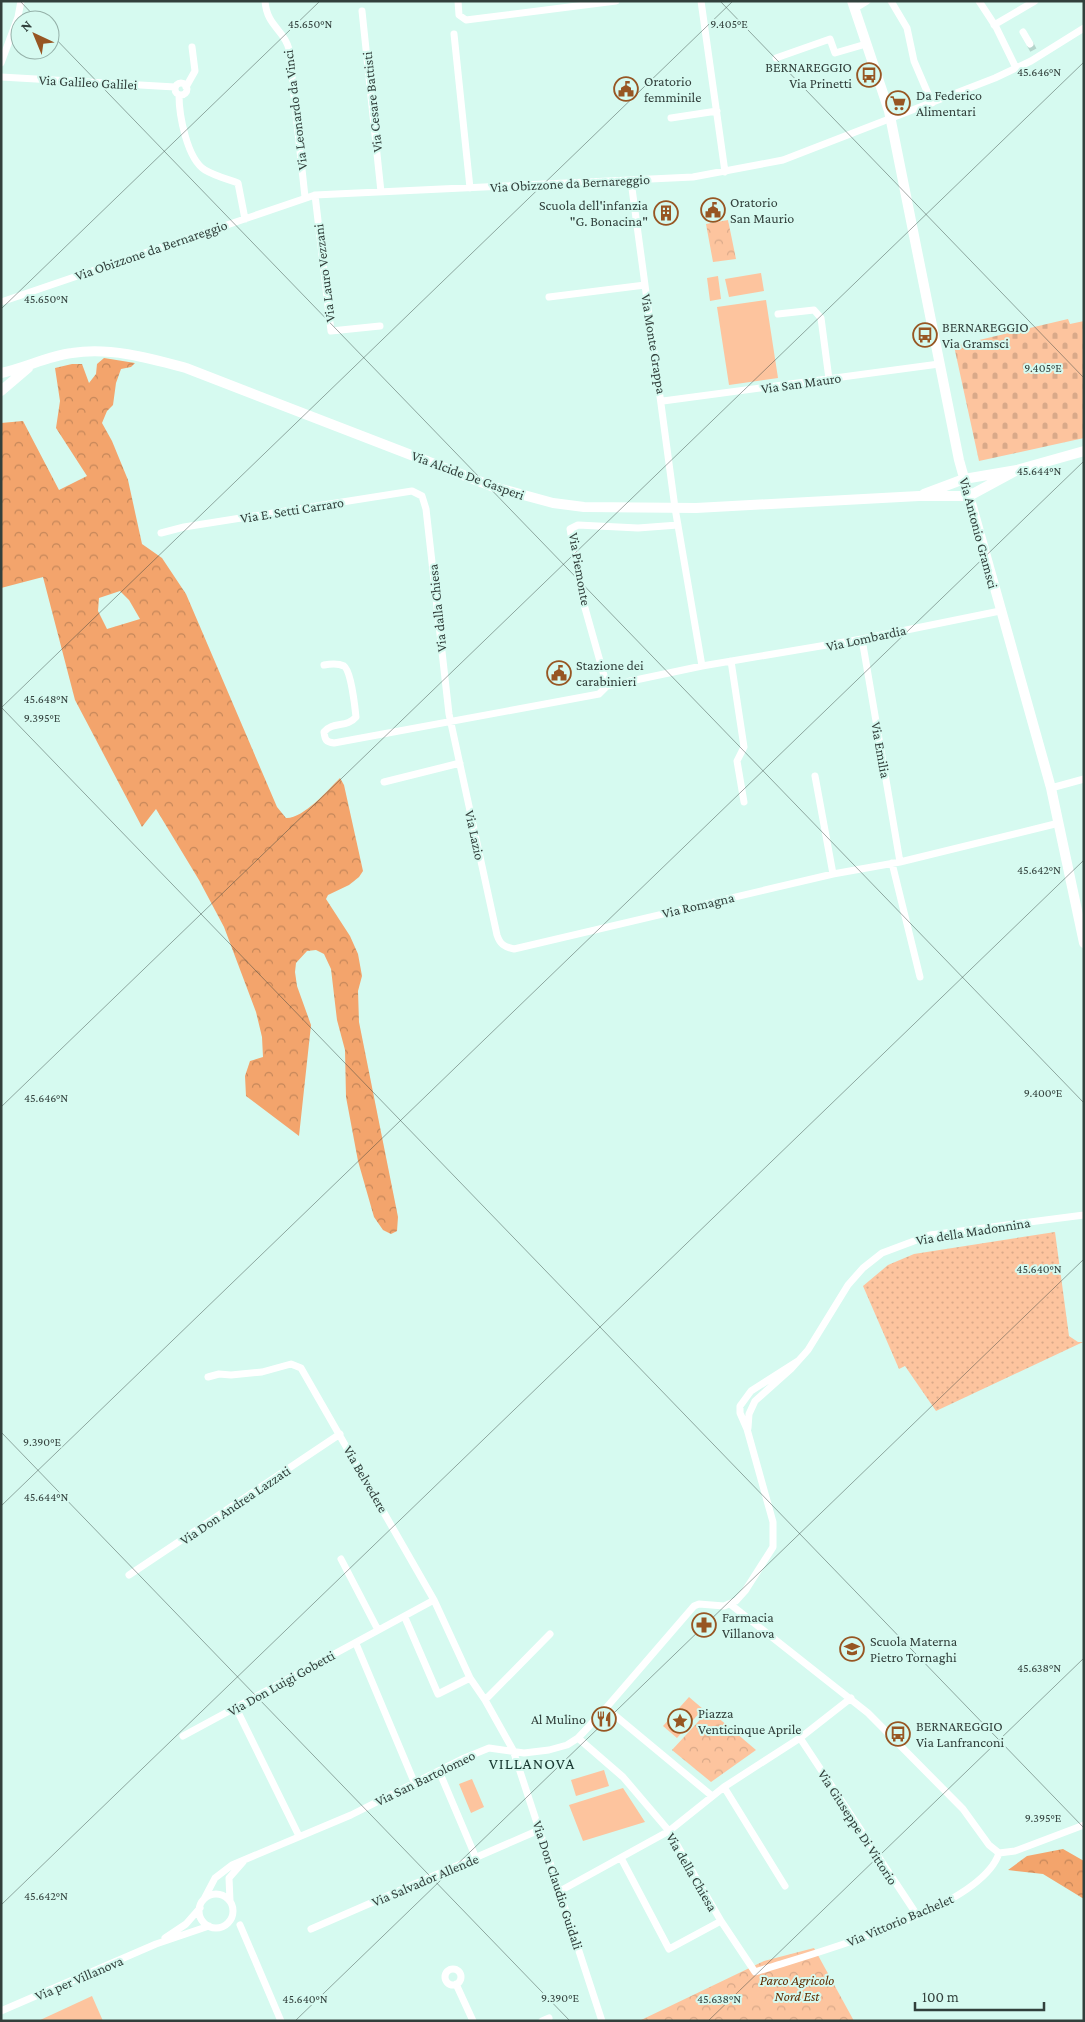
<svg xmlns="http://www.w3.org/2000/svg" width="1085" height="2022" font-family="'Crimson Pro',serif">
	<style>
		.grass { fill: url(#grass-dots) }
		.forest { fill: url(#forest-crowns); fill-rule: evenodd }
		.cemetery { fill: url(#cemetery-stones) }
		.park { fill: url(#park-crowns) }
		.pitch { fill: #fdc49e }
		.lines { fill: none; stroke-linecap: round; stroke-linejoin: round }
		.street-tunnel { stroke: #b5d5cc; stroke-width: 7; stroke-dasharray: 7 3.5; stroke-linecap: butt }
		.street { stroke: #fff; stroke-width: 7 }
		.secondary { stroke: #fff; stroke-width: 10 }
		.ticks { fill: none; stroke: #32403c; stroke-width: 1; stroke-opacity: 0.45 }
		.labels { text-anchor: middle; stroke-width: 4; stroke-linejoin: round; paint-order: stroke }
		.poi-label { font-size: 14px; fill: #32403c; stroke: #d6faf0; text-anchor: start }
		.street-label { font-size: 14px; fill: #32403c; stroke: #d6faf0 }
		.park-label { font-size: 14px; font-style: italic; fill: #5e2c00; stroke: #d6faf0 }
		.quarter-label { font-size: 16px; letter-spacing: 1px; fill: #193932; stroke: #d6faf0 }
		.ticks-label { font-size: 12px; text-anchor: middle; fill: #32403c; stroke: #d6faf0; stroke-width: 4; stroke-linejoin: round; paint-order: stroke }
	</style>
	<defs>
		<pattern id="grass-dots" width="8" height="8" patternUnits="userSpaceOnUse" patternTransform="scale(1.25)"><rect width="8" height="8" fill="#fdc49e"/><path d="M2 2h.1M6 6h.1" fill="none" stroke="#d9a989" stroke-width="1.8" stroke-linecap="round"/></pattern>
		<pattern id="forest-crowns" width="20" height="18" patternUnits="userSpaceOnUse" patternTransform="scale(1.25)"><rect width="20" height="18" fill="#f3a46c"/><path d="M2 6a3 3 0 1 1 6 0M12 15a3 3 0 1 1 6 0" fill="none" stroke="#c5875a"/></pattern>
		<pattern id="cemetery-stones" width="16" height="16" patternUnits="userSpaceOnUse" patternTransform="scale(1.25)"><rect width="16" height="16" fill="#fdc49e"/><path d="M2 7V4a2 2 0 0 1 4 0v3zM10 15v-3a2 2 0 0 1 4 0v3z" fill="#d9a989"/></pattern>
		<pattern id="park-crowns" width="20" height="18" patternUnits="userSpaceOnUse" patternTransform="scale(1.25)"><rect width="20" height="18" fill="#fdc49e"/><path d="M2 6a3 3 0 1 1 6 0M12 15a3 3 0 1 1 6 0" fill="none" stroke="#d9a989"/></pattern>
	</defs>
	<rect width="100%" height="100%" fill="#d6faf0"/>
	<path class="grass" d="M1055 1232 1069 1336 1078 1342H1083L936 1411 905 1366 899 1369 863 1286 888 1265 914 1254Z"/>
	<path class="forest" d="M104 358 135 363 131 367 121 369 116 383 113 405 107 411 102 423 112 441 128 480 142 544 162 558 186 594 277 807 286 818C303 819 328 790 340 778L344 785 363 871 359 877 349 885 328 895 326 899 350 936 358 954 362 976 358 991 359 1022 398 1217 397 1231 391 1234 383 1230 374 1217 358 1161 346 1097 345 1050 337 1020 331 969 324 954 316 950 307 951 296 963 295 972 297 986 311 1025 299 1136 246 1096 245 1076 250 1061 263 1057 262 1037 256 1012 224 927 199 880 156 809 142 827 75 700 43 577 1 588V423L23 421 59 490 87 476 56 428 60 401 55 368 72 364H82L89 383 96 374 97 364ZM120 591 129 600 140 619 107 629 98 611 99 598Z
		M1063 1849 1084 1861V1899L1043 1874 1008 1870 1027 1856Z"/>
	<path class="cemetery" d="M1068 319 1070 324 1084 321V438L979 461 954 346Z"/>
	<path class="park" d="M728 220 736 259 713 262 706 224Z
		M709 1710 756 1750 711 1782 672 1750Z
		M814 1948 854 2021H639L764 1961Z"/>
	<path class="pitch" d="M761 273 764 291 729 297 725 279Z
		M718 276 721 299 710 301 707 278Z
		M766 300 778 378 729 385 717 307Z
		M689 1697 703 1709 677 1738 663 1726Z
		M604 1770 609 1786 576 1796 571 1780Z
		M472 1779 484 1807 471 1813 459 1784Z
		M623 1788 645 1822 583 1841 569 1805Z
		M92 1996 103 2021H38Z"/>
	<g class="lines">
		<path class="street-tunnel" d="M1030 44 1035 53"/>
		<path class="street" d="M265 1C267 27 284 29 289 49L305 197
			M458 1 459 15 466 20 616 1
			M701 1 725 172
			M891 1 907 28 914 61 932 103
			M979 1 996 27 1016 68
			M854 9 867 1
			M362 11 381 192
			M994 25 1035 1
			M1023 32 1030 44
			M454 34 470 188
			M776 58 830 39 835 53 866 44
			M1 63 18 17 21 1
			M1 77 175 87
			M175 89a6 6 0 1 1 12 0a6 6 0 1 1-12 0Z
			M186 87 195 71 192 47
			M179 95C179 115 187 159 205 170 215 176 227 179 238 183L245 219
			M671 118 717 111
			M631 181 675 508 702 666
			M315 195 331 331 380 326
			M549 297 645 285
			M1 302 315 195 693 177 783 160 995 78 1031 61 1084 28
			M778 314 814 310 821 318 829 379
			M663 401 939 364
			M161 533 184 527 412 491 422 496 426 509 449 714 497 935C500 944 504 947 514 949L833 874 900 862 1059 823
			M862 639 900 862
			M731 661 744 747 737 761 744 802
			M324 665C329 664 338 663 344 666 351 671 355 707 356 717 347 728 333 721 324 732 325 740 326 742 334 743L599 694 607 686 702 666 862 639 1000 611
			M607 686 583 601 570 529 578 525 638 528 678 525
			M815 776 833 874
			M384 782 460 763
			M1051 788 1084 779
			M892 863 920 977
			M208 1377 219 1374 231 1375 262 1372 291 1364 301 1368 434 1600 470 1678 485 1700 513 1750 602 2021
			M748 1428 749 1414 755 1401 791 1369 808 1350 848 1285 863 1268 882 1253 930 1235 1084 1215
			M341 1559 378 1630
			M129 1575 340 1434
			M730 1604 868 1713 963 1809 989 1845 999 1853
			M406 1620 438 1694 470 1678
			M357 1646 415 1784
			M485 1700 550 1634
			M236 1708 299 1836
			M606 1708 712 1796
			M183 1736 434 1600
			M578 1738 623 1777 669 1831 721 1921 755 1972C810 1954 981 1910 999 1853
			M800 1738 917 1915
			M439 1771 476 1858
			M724 1787 785 1886
			M999 1853 1015 1851 1084 1825
			M621 1858 669 1949 721 1921
			M560 1891 669 1831 724 1787 800 1738 851 1698
			M199 1911a17 17 0 1 1 34 0a17 17 0 1 1-34 0Z
			M204 1899 215 1878 232 1865 351 1815 462 1759 489 1748 524 1753 549 1750 567 1745 578 1738 606 1708 694 1606 699 1604 724 1606 736 1601 745 1591 773 1547V1522L747 1429 740 1413V1406L751 1391 798 1361
			M230 1901 229 1878 243 1862
			M240 1925 281 2021
			M311 1929 539 1830
			M165 1938 186 1924 200 1908
			M445 1977a8 8 0 1 1 16 0a8 8 0 1 1-16 0Z
			M456 1984 473 2021
			M1 2011 156 1944 209 1926
			M542 2021 549 2018"/>
		<path class="secondary" d="M852 1 889 111 959 460 1051 788 1084 943
			M1 373C25 368 48 356 72 353 110 347 149 358 186 368L494 487 553 503 584 507 696 508 919 496H969L1017 470
			M1 391 28 368
			M924 494 964 479 1017 470 1084 451"/>
	</g>
	<path class="ticks" d="M20 1 38 20M720 1 1084 378M50 33 1084 1103M1 309 320 1M1 707 1084 1828M1 708 733 1M1 1107 1084 62M1 1432 570 2021M1 1506 1084 461M1 1905 1084 860M295 2021 1084 1259M708 2021 1084 1658"/>
	<defs>
		<g id="bus-ring" transform="scale(1.25)"><circle r="9.5" fill="#d6faf0" stroke="#975623" stroke-width="1.5"/><path d="M-5-6H5V4H4V6H2V4H-2V6H-4V4H-5ZM-3.5-4V0h7V-4ZM-3.5 1.2v1.5H-2V1.2ZM2 1.2v1.5H3.5V1.2Z" fill="#975623"/></g>
		<g id="civic-ring" transform="scale(1.25)"><circle r="9.5" fill="#d6faf0" stroke="#975623" stroke-width="1.5"/><path d="M-.6-6.5H3V-4.5H.6V-3L4-1V1h2V6H-6V1h2V-1L-.6-3ZM-1.2 2.5V6h2.4V2.5Z" fill="#975623"/></g>
		<g id="supermarket-ring" transform="scale(1.25)"><circle r="9.5" fill="#d6faf0" stroke="#975623" stroke-width="1.5"/><path d="M-6-5.5h2.5l.6 2H6L4.5 2H-2.5L-4.4-4H-6ZM-1.5 3.2a1.3 1.3 0 1 0 .1 0ZM3 3.2a1.3 1.3 0 1 0 .1 0Z" fill="#975623"/></g>
		<g id="building-ring" transform="scale(1.25)"><circle r="9.5" fill="#d6faf0" stroke="#975623" stroke-width="1.5"/><path d="M-4-6H4V6H1V3H-1V6H-4ZM-2.5-4.3h1.7v1.8h-1.7ZM.8-4.3h1.7v1.8H.8ZM-2.5-1h1.7V.8h-1.7ZM.8-1h1.7V.8H.8Z" fill="#975623"/></g>
		<g id="pharmacy-ring" transform="scale(1.25)"><circle r="9.5" fill="#d6faf0" stroke="#975623" stroke-width="1.5"/><path d="M-2-6h4v4h4v4h-4v4h-4v-4h-4v-4h4Z" fill="#975623"/></g>
		<g id="school-ring" transform="scale(1.25)"><circle r="9.5" fill="#d6faf0" stroke="#975623" stroke-width="1.5"/><path d="M0-5L7-2L0 1L-7-2ZM-4 1L0 2.5L4 1V4Q0 6-4 4Z" fill="#975623"/></g>
		<g id="restaurant-ring" transform="scale(1.25)"><circle r="9.5" fill="#d6faf0" stroke="#975623" stroke-width="1.5"/><path d="M-5-6h1v4h1v-4h1v4h1v-4h1v5L-1.5 .5V6h-2V.5L-5-1ZM5-6V6H3V1.5H1.5Q1.5-4 5-6Z" fill="#975623"/></g>
		<g id="sight-ring" transform="scale(1.25)"><circle r="9.5" fill="#d6faf0" stroke="#975623" stroke-width="1.5"/><path d="M0-6L1.8-2.2L6-1.7L2.9 1.2L3.7 5.4L0 3.3L-3.7 5.4L-2.9 1.2L-6-1.7L-1.8-2.2Z" fill="#975623"/></g>
	</defs>
	<g fill-rule="evenodd">
		<use href="#bus-ring" x="869" y="75"/>
		<use href="#civic-ring" x="626" y="89"/>
		<use href="#supermarket-ring" x="898" y="103"/>
		<use href="#civic-ring" x="713" y="210"/>
		<use href="#building-ring" x="666" y="213"/>
		<use href="#bus-ring" x="925" y="335"/>
		<use href="#civic-ring" x="559" y="673"/>
		<use href="#pharmacy-ring" x="704" y="1625"/>
		<use href="#school-ring" x="852" y="1649"/>
		<use href="#restaurant-ring" x="604" y="1719"/>
		<use href="#sight-ring" x="680" y="1721"/>
		<use href="#bus-ring" x="898" y="1734"/>
	</g>
	<g class="labels">
		<g class="poi-label">
			<text x="852" y="72" text-anchor="end">BERNAREGGIO<tspan x="852" dy="16">Via Prinetti</tspan></text>
			<text x="644" y="86">Oratorio<tspan x="644" dy="16">femminile</tspan></text>
			<text x="916" y="100">Da Federico<tspan x="916" dy="16">Alimentari</tspan></text>
			<text x="730" y="207">Oratorio<tspan x="730" dy="16">San Maurio</tspan></text>
			<text x="648" y="210" text-anchor="end">Scuola dell'infanzia<tspan x="648" dy="16">"G. Bonacina"</tspan></text>
			<text x="942" y="332">BERNAREGGIO<tspan x="942" dy="16">Via Gramsci</tspan></text>
			<text x="576" y="670">Stazione dei<tspan x="576" dy="16">carabinieri</tspan></text>
			<text x="722" y="1622">Farmacia<tspan x="722" dy="16">Villanova</tspan></text>
			<text x="870" y="1646">Scuola Materna<tspan x="870" dy="16">Pietro Tornaghi</tspan></text>
			<text x="698" y="1718">Piazza<tspan x="698" dy="16">Venticinque Aprile</tspan></text>
			<text x="586" y="1724" text-anchor="end">Al Mulino</text>
			<text x="916" y="1731">BERNAREGGIO<tspan x="916" dy="16">Via Lanfranconi</tspan></text>
		</g>
		<g class="street-label">
			<text transform="translate(88 82) rotate(3)" y="5">Via Galileo Galilei</text>
			<text transform="translate(372 102) rotate(-96)" y="5">Via Cesare Battisti</text>
			<text transform="translate(295 110) rotate(-97)" y="5">Via Leonardo da Vinci</text>
			<text transform="translate(570 183) rotate(-3)" y="5">Via Obizzone da Bernareggio</text>
			<text transform="translate(151 250) rotate(-19)" y="5">Via Obizzone da Bernareggio</text>
			<text transform="translate(324 273) rotate(-97)" y="5">Via Lauro Vezzani</text>
			<text transform="translate(654 344) rotate(81)" y="5">Via Monte Grappa</text>
			<text transform="translate(801 383) rotate(-8)" y="5">Via San Mauro</text>
			<text transform="translate(468 475) rotate(20)" y="5">Via Alcide De Gasperi</text>
			<text transform="translate(292 510) rotate(-9)" y="5">Via E. Setti Carraro</text>
			<text transform="translate(979 533) rotate(75)" y="5">Via Antonio Gramsci</text>
			<text transform="translate(580 569) rotate(80)" y="5">Via Piemonte</text>
			<text transform="translate(437 608) rotate(-96)" y="5">Via dalla Chiesa</text>
			<text transform="translate(866 638) rotate(-12)" y="5">Via Lombardia</text>
			<text transform="translate(881 750) rotate(80)" y="5">Via Emilia</text>
			<text transform="translate(475 835) rotate(78)" y="5">Via Lazio</text>
			<text transform="translate(698 905) rotate(-13)" y="5">Via Romagna</text>
			<text transform="translate(973 1231) rotate(-9)" y="5">Via della Madonnina</text>
			<text transform="translate(366 1479) rotate(60)" y="5">Via Belvedere</text>
			<text transform="translate(235 1505) rotate(-34)" y="5">Via Don Andrea Lazzati</text>
			<text transform="translate(281 1683) rotate(-29)" y="5">Via Don Luigi Gobetti</text>
			<text transform="translate(425 1778) rotate(-26)" y="5">Via San Bartolomeo</text>
			<text transform="translate(858 1827) rotate(57)" y="5">Via Giuseppe Di Vittorio</text>
			<text transform="translate(692 1872) rotate(60)" y="5">Via della Chiesa</text>
			<text transform="translate(425 1880) rotate(-23)" y="5">Via Salvador Allende</text>
			<text transform="translate(558 1885) rotate(72)" y="5">Via Don Claudio Guidali</text>
			<text transform="translate(900 1920) rotate(-23)" y="5">Via Vittorio Bachelet</text>
			<text transform="translate(79 1978) rotate(-23)" y="5">Via per Villanova</text>
		</g>
		<g class="park-label">
			<text x="797" y="1985">Parco Agricolo<tspan x="797" dy="16">Nord Est</tspan></text>
		</g>
		<g class="quarter-label">
			<text x="532" y="1769">VILLANOVA</text>
		</g>
	</g>
	<g class="ticks-label">
		<text x="310" y="28">45.650°N</text>
		<text x="729" y="28">9.405°E</text>
		<text x="1039" y="76">45.646°N</text>
		<text x="46" y="303">45.650°N</text>
		<text x="1043" y="372">9.405°E</text>
		<text x="1039" y="475">45.644°N</text>
		<text x="46" y="703">45.648°N</text>
		<text x="42" y="722">9.395°E</text>
		<text x="1039" y="874">45.642°N</text>
		<text x="1043" y="1097">9.400°E</text>
		<text x="46" y="1102">45.646°N</text>
		<text x="1039" y="1273">45.640°N</text>
		<text x="42" y="1446">9.390°E</text>
		<text x="46" y="1501">45.644°N</text>
		<text x="1039" y="1672">45.638°N</text>
		<text x="1043" y="1822">9.395°E</text>
		<text x="46" y="1900">45.642°N</text>
		<text x="560" y="2002">9.390°E</text>
		<text x="305" y="2003">45.640°N</text>
		<text x="719" y="2003">45.638°N</text>
	</g>
	<rect width="1085" height="2022" fill="none" stroke="#32403c" stroke-width="5"/>
	<g transform="translate(35 35) rotate(316)"><circle r="24" fill="#d6faf0" stroke="#94b0a8"/>
	<path d="M0-4L9 19L0 12L-9 19Z" fill="#975623"/>
	<text y="-8" font-size="14" font-weight="bold" text-anchor="middle" fill="#32403c">N</text>
	</g>
	<path d="M915 2002v8h129v-8" fill="none" stroke="#32403c" stroke-width="2.5"/>
	<text x="922" y="2002" font-size="15" fill="#32403c" stroke="#d6faf0" stroke-width="4" paint-order="stroke">100 m</text>
</svg>
